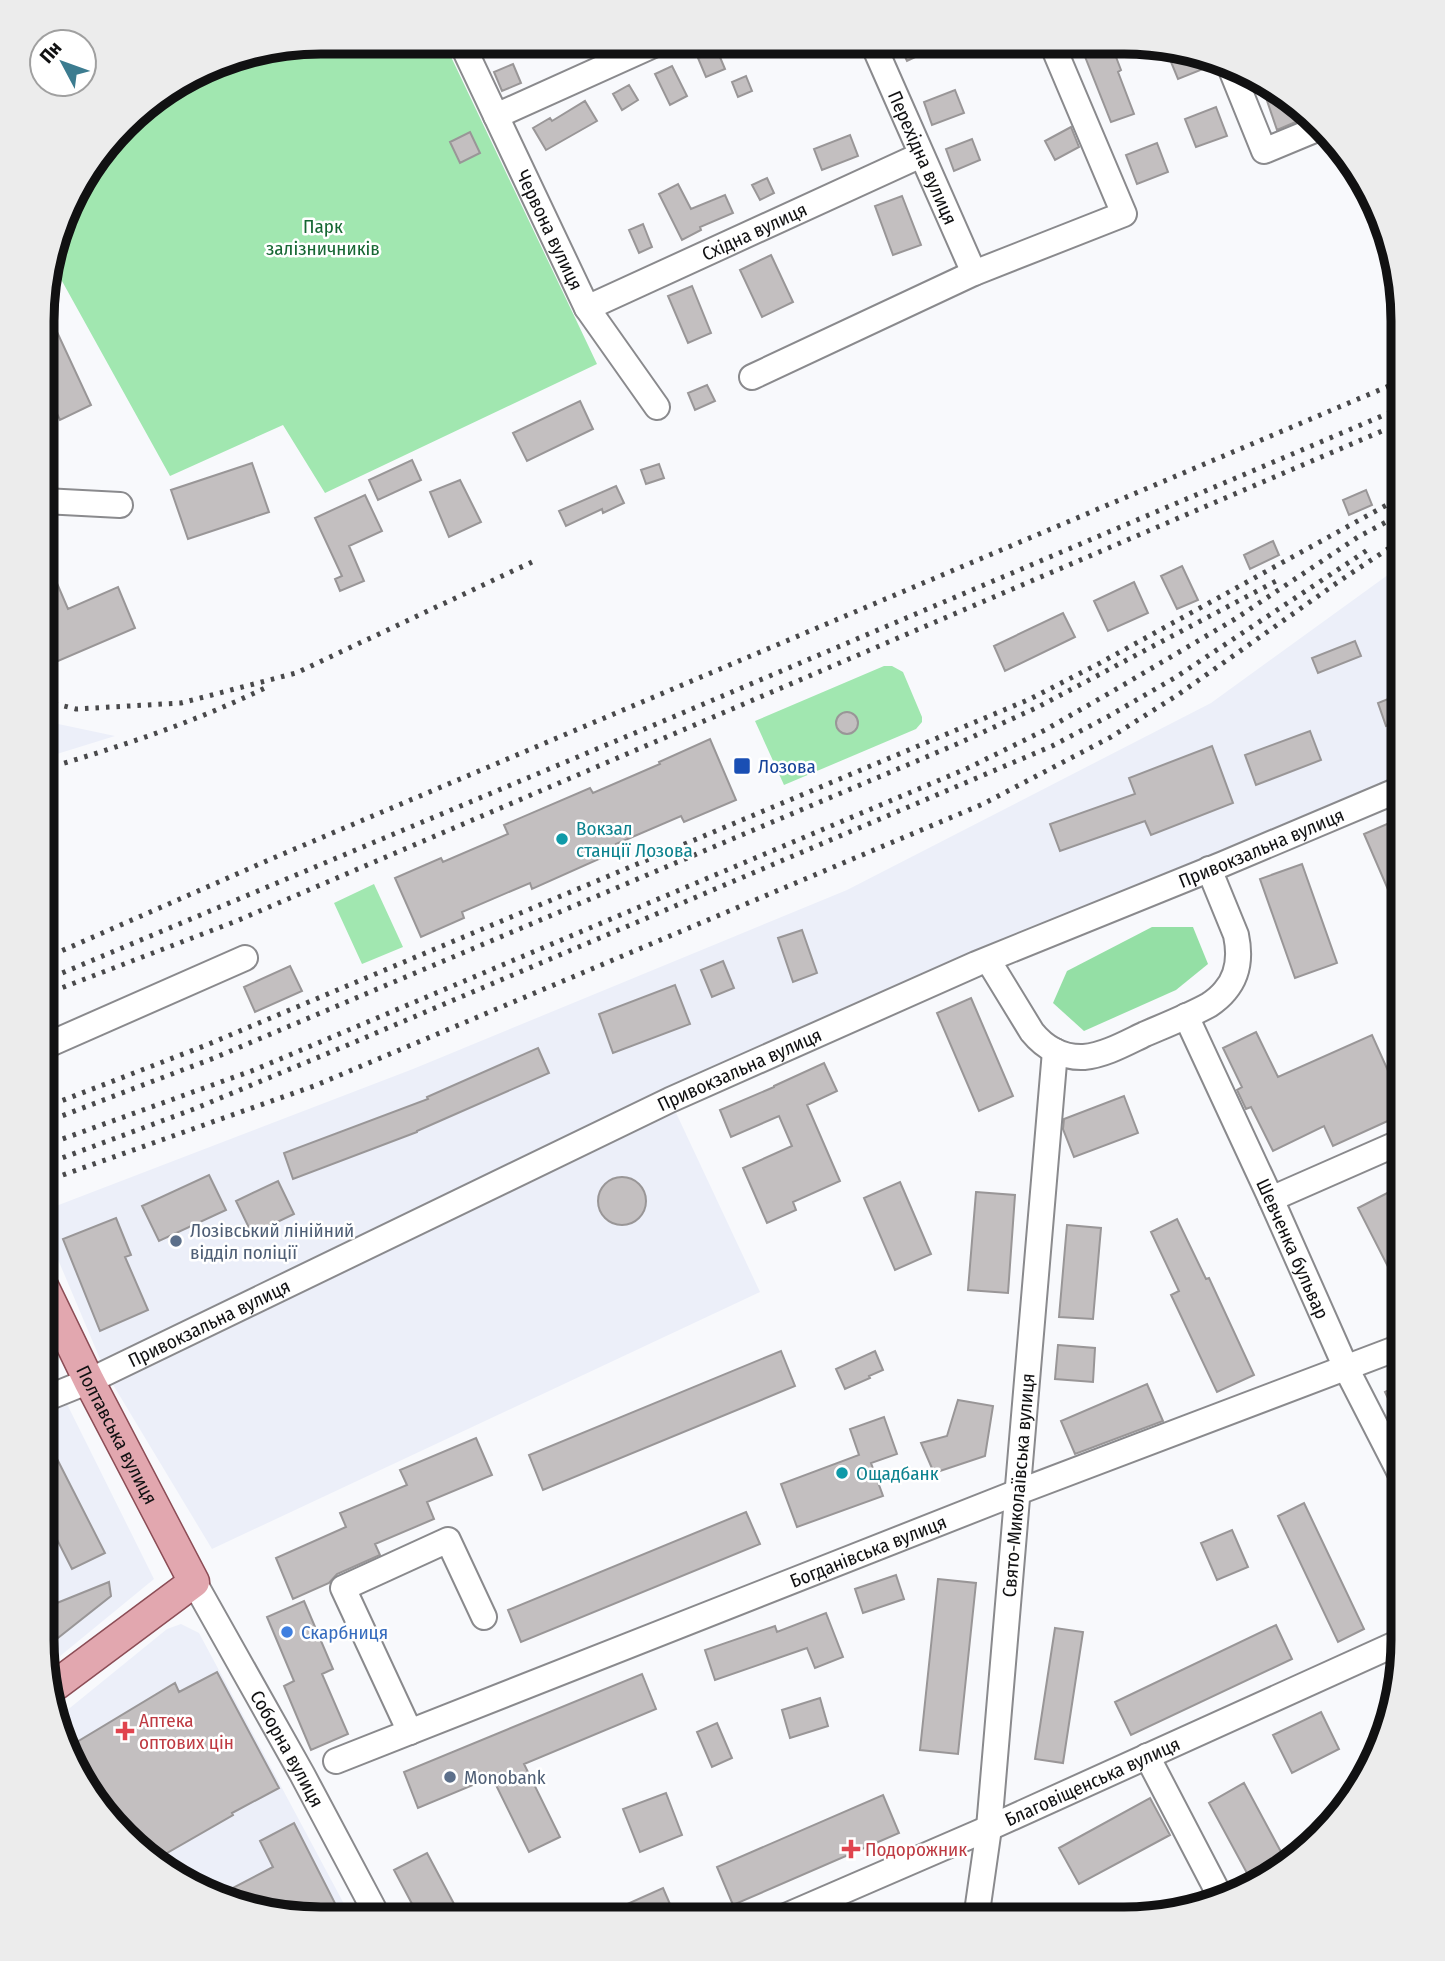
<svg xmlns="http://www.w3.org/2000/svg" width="1445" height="1961" font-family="'Fira Sans Condensed',sans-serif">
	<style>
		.built { fill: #eceff9 }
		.green { fill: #a1e7b0 }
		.forest { fill: #94dfa5 }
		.building { fill: #c3bfc0; stroke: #999697; stroke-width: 2 }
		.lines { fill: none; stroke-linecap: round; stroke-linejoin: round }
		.minor-casing { stroke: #8a8a8d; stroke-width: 28 }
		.major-casing { stroke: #8c4d56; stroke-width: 33 }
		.minor { stroke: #fff; stroke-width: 24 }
		.major { stroke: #e2a7af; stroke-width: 30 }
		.rail { stroke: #49494b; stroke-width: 5; stroke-dasharray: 3.5 7; stroke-linecap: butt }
		.transit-dot { fill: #1a4fb4; stroke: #fff; stroke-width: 2.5 }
		.culture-dot { fill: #0f9aa8; stroke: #fff; stroke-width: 2.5 }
		.service-dot { fill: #5c6f8a; stroke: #fff; stroke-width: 2.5 }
		.shop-dot { fill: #3f7fe0; stroke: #fff; stroke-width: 2.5 }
		.health-dot { fill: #e0444e; stroke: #fff; stroke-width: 2.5 }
		.labels { text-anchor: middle; stroke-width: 5; stroke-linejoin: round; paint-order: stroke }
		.street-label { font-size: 19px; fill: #111112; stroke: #fff }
		.park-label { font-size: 19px; fill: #166733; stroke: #fff }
		.transit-label { font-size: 19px; fill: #164399; stroke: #fff; text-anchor: start }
		.culture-label { font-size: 19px; fill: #0d838f; stroke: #fff; text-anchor: start }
		.service-label { font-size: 19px; fill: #4e5e75; stroke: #fff; text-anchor: start }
		.shop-label { font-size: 19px; fill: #366cbe; stroke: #fff; text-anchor: start }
		.health-label { font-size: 19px; fill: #be3a42; stroke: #fff; text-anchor: start }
		.rim { fill: none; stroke: #111112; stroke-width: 9 }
	</style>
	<rect width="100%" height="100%" fill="#f8f9fc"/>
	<path class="built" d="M1403 564V788L670 1100 760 1292 212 1549 106 1373 43 1224V1211L413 1069 847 890 1211 703Z
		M44 721 115 736 44 758Z
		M43 1360 61 1392 154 1579 48 1666 42 1640Z
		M181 1624 199 1633 351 1917H285L166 1872 112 1824 71 1763 60 1716 167 1629Z"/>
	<path class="green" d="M322 42H444L597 364 325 493 283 425 170 476 52 263 79 182 138 111 231 57Z
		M884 666H892L903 672 922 717V722L916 729 784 785 755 721Z
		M374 884 403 947 362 964 334 903Z"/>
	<path class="forest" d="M1152 927H1193L1208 964 1176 990 1084 1031 1053 1003 1067 971Z"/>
	<path class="building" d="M899 44H943L907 61Z
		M1080 44H1111L1121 70 1118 72 1134 114 1111 122Z
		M717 50 725 69 706 77 698 58Z
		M1184 51 1197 54 1203 69 1178 79 1169 57Z
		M513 64 521 83 502 91 494 72Z
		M672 66 687 96 670 105 655 74Z
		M746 76 752 91 738 97 732 82Z
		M1260 80 1293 100 1303 112 1305 118 1277 130Z
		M629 85 638 100 622 110 613 94Z
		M955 90 964 113 932 125 924 102Z
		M585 101 597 121 546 150 533 128 550 118 552 121Z
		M1216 107 1227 136 1196 147 1185 119Z
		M1071 127 1079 147 1055 160 1045 141Z
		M470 132 480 153 460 163 450 142Z
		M850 135 858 156 822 170 814 149Z
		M972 139 980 160 954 171 946 149Z
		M1157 143 1168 172 1137 184 1126 155Z
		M767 178 774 193 760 200 752 185Z
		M678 184 691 209 725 195 733 213 700 227 701 230 682 240 659 194Z
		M902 196 921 245 893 255 875 206Z
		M643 224 652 247 639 253 629 230Z
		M771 255 793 302 762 317 740 270Z
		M692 286 711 333 688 343 668 296Z
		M44 304 91 405 60 420 44 386Z
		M707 385 715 401 695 410 688 393Z
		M580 401 593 429 527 461 513 433Z
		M412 460 421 480 378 500 369 480Z
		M252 463 269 512 188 539 171 490Z
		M659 464 664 478 646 484 641 470Z
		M460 480 481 522 449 537 430 492Z
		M616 486 624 503 603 513 602 509 566 526 559 511Z
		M1366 490 1372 505 1349 515 1343 500Z
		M365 495 382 531 349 546 364 581 340 591 335 579 342 576 315 518Z
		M1273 541 1279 555 1250 569 1244 555Z
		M44 553 68 609 118 587 135 628 44 667Z
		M1182 566 1198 600 1177 609 1161 576Z
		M1134 582 1148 613 1108 631 1094 601Z
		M1063 613 1075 637 1005 671 994 646Z
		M1355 641 1361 656 1318 673 1312 658Z
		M1403 693V720L1386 726 1378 703Z
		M836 723a11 11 0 1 1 22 0a11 11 0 1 1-22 0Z
		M1310 731 1321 760 1256 785 1245 755Z
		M710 739 736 800 684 822 681 816 616 844 619 850 532 889 530 883 462 912 464 918 421 937 395 878 441 858 443 862 508 834 504 825 590 788 593 793 660 764 659 762Z
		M1212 746 1233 803 1151 835 1145 821 1060 851 1050 824 1135 794 1129 778Z
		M1403 817V924L1364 834Z
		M1302 864 1337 963 1295 978 1260 879Z
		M802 930 817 973 793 982 778 938Z
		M723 961 734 988 712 997 701 970Z
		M290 966 302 991 255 1012 244 987Z
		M675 985 690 1024 613 1053 599 1014Z
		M971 998 1013 1096 979 1111 937 1013Z
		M1256 1032 1278 1077 1372 1035 1403 1104V1114L1333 1146 1324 1126 1273 1151 1251 1107 1246 1109 1237 1090 1242 1087 1223 1048Z
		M538 1048 549 1073 417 1131V1132L293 1179 284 1153 428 1099 427 1097Z
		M824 1063 837 1091 807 1105 840 1181 793 1202 796 1210 767 1223 743 1168 792 1146 779 1116 731 1137 720 1110 774 1087V1086Z
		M1124 1096 1138 1133 1074 1157 1063 1129 1064 1119Z
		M209 1175 226 1210 159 1241 142 1206Z
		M598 1201a24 24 0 1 1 48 0a24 24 0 1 1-48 0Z
		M278 1181 294 1214 252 1234 236 1201Z
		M900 1182 931 1254 895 1270 864 1198Z
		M1403 1185V1296L1358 1208Z
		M976 1192 1015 1195 1008 1293 968 1290Z
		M116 1218 131 1255 125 1257 148 1310 100 1331 63 1239Z
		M1177 1219 1206 1279 1209 1278 1254 1375 1217 1392 1171 1295 1179 1291 1151 1232Z
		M1067 1225 1101 1228 1093 1319 1059 1317Z
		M1058 1345 1095 1348 1093 1382 1055 1379Z
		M781 1351 795 1386 543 1490 529 1455Z
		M875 1351 883 1370 869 1376 870 1378 845 1389 836 1369Z
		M1403 1383 1402 1394V1428L1385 1392Z
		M1147 1384 1163 1421 1075 1454 1061 1421Z
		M958 1400 993 1406 985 1456 934 1473 921 1443 947 1436Z
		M884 1417 897 1454 871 1463 883 1496 797 1527 781 1484 859 1455 850 1429Z
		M476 1438 492 1475 427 1502 434 1519 375 1544 380 1555 337 1574 329 1583 293 1599 276 1558 346 1527 340 1513 407 1485 400 1470Z
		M53 1451 105 1553 72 1569 42 1510V1457Z
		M1304 1503 1364 1629 1338 1642 1278 1516Z
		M746 1512 760 1544 521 1642 508 1610Z
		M1232 1530 1248 1567 1217 1580 1201 1543Z
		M896 1575 904 1599 863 1613 855 1589Z
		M938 1579 976 1583 958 1754 920 1750Z
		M109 1582 111 1596 44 1649 42 1640V1609Z
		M304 1601 333 1669 322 1674 348 1734 311 1750 284 1686 294 1681 267 1617Z
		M826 1613 843 1657 815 1668 807 1648 715 1680 705 1650 775 1626 777 1632Z
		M1276 1625 1292 1659 1131 1735 1115 1702Z
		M1055 1628 1083 1632 1063 1763 1035 1759Z
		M217 1672 279 1788 232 1813 233 1815 153 1861 112 1824 71 1763 67 1748 175 1683 179 1692Z
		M642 1674 656 1709 524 1764 560 1837 529 1852 492 1777 418 1808 404 1772Z
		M820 1698 828 1726 790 1738 782 1710Z
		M1321 1712 1339 1749 1292 1773 1273 1735Z
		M717 1723 732 1758 712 1767 697 1732Z
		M1244 1783 1287 1863 1254 1886 1209 1803Z
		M666 1793 682 1835 640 1852 623 1809Z
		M883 1795 899 1833 733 1905 717 1867Z
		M1150 1798 1170 1835 1079 1884 1059 1848Z
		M294 1823 342 1917H285L223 1893 273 1867 260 1841Z
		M427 1853 461 1917H419L394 1870Z
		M663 1888 676 1918H596Z"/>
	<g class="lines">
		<g class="minor-casing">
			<g id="minor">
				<path id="s1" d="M461 42 587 308 657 407"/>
				<path id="s2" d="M873 44 974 273"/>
				<path d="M1228 62 1264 151 1317 129"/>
				<path d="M496 116 658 43"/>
				<path id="s3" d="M587 308 921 155"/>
				<path d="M752 377 974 273 1124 214 1052 44"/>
				<path d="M44 501 120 505"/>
				<path d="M988 960 1032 1032C1045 1048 1063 1058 1084 1057 1105 1055 1126 1043 1145 1034 1166 1025 1189 1016 1209 1005 1215 1001 1221 996 1225 991 1239 975 1240 954 1236 935L1209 869"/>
				<path id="s4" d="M1186 1016 1271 1199 1346 1368 1402 1477"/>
				<path d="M43 1047 245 958"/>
				<path d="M1271 1199 1403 1141"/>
				<path id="s5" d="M42 1400 89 1381 670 1100 976 964 1223 864 1403 788"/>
				<path id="s6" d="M194 1582 302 1774 378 1917"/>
				<path d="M410 1732 343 1588 448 1540 484 1617"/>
				<path d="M1147 1756 1220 1896"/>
				<path id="s7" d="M336 1761 1018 1492 1403 1346"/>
				<path id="s8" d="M781 1918 989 1828 1402 1641"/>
				<path id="s9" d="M976 1919 989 1828 1055 1051"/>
			</g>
		</g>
		<g class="major-casing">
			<g id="major">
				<path id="s10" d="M43 1286 89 1381 194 1582 53 1687"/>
			</g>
		</g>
		<use href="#minor" class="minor"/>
		<use href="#major" class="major"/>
		<path class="rail" d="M44 701 76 709 181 703 296 673 532 562
			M44 769C120 747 195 722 267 687
			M43 959 271 859 1403 380
			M43 981 673 717 1403 407
			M43 995 234 922 1403 422
			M43 1108 204 1046 1030 699 1100 663 1403 496
			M43 1123 214 1058 957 744 1038 707 1278 580
			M43 1146 254 1070 968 768 1045 730 1113 691 1235 619 1358 537 1403 513
			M43 1165 194 1109 343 1047 1052 746 1109 716 1176 677 1369 549
			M43 1182 314 1086 983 804 1111 737 1179 694 1341 580 1403 539"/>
	</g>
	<rect class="transit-dot" x="733" y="757" width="18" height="18" rx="3.5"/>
	<g class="culture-dot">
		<circle cx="562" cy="839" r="7"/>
		<circle cx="842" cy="1473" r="7"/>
	</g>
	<g class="service-dot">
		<circle cx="176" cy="1241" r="7"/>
		<circle cx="450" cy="1777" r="7"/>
	</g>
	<circle class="shop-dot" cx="287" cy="1632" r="7"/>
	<g class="health-dot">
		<path d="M121.5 1720.5h7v7h7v7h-7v7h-7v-7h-7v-7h7z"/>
		<path d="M847.5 1838.5h7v7h7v7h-7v7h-7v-7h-7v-7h7z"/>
	</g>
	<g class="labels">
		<g class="street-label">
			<text dy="7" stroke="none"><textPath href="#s2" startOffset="124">Перехідна вулиця</textPath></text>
			<text dy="7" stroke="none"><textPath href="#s1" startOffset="208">Червона вулиця</textPath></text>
			<text dy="7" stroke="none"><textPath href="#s3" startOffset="184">Східна вулиця</textPath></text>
			<text dy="7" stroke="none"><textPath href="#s5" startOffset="1339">Привокзальна вулиця</textPath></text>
			<text dy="7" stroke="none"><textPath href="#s5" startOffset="772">Привокзальна вулиця</textPath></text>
			<text dy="7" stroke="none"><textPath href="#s4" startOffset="256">Шевченка бульвар</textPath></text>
			<text dy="7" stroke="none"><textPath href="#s5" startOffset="184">Привокзальна вулиця</textPath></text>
			<text dy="7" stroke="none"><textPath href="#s10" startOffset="166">Полтавська вулиця</textPath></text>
			<text dy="7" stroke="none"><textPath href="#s9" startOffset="436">Свято-Миколаївська вулиця</textPath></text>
			<text dy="7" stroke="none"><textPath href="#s7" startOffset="572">Богданівська вулиця</textPath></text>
			<text dy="7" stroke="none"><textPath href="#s6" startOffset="191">Соборна вулиця</textPath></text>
			<text dy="7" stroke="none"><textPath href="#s8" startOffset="340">Благовіщенська вулиця</textPath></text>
		</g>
		<g class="park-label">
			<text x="323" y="233">Парк<tspan x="323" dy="22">залізничників</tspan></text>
		</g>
		<g class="transit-label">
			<text x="758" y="773">Лозова</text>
		</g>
		<g class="culture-label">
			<text x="576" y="835">Вокзал<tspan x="576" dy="22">станції Лозова</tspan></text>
			<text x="856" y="1480">Ощадбанк</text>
		</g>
		<g class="service-label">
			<text x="190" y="1237">Лозівський лінійний<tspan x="190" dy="22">відділ поліції</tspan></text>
			<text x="464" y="1784">Monobank</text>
		</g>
		<g class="shop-label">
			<text x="301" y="1639">Скарбниця</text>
		</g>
		<g class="health-label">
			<text x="139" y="1727">Аптека<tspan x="139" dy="22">оптових цін</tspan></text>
			<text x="865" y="1856">Подорожник</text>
		</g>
	</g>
	<path d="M0 0H1445V1961H0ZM321 54H1124A267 267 0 0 1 1391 321V1640A267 267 0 0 1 1124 1907H321A267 267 0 0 1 54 1640V321A267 267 0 0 1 321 54Z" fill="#ececec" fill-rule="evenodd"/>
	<path class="rim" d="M321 54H1124A267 267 0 0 1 1391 321V1640A267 267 0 0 1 1124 1907H321A267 267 0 0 1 54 1640V321A267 267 0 0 1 321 54Z"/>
	<g transform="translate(63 63) rotate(311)"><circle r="33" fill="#ffffff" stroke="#a0a0a0" stroke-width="2"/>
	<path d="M0-5L12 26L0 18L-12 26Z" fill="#3c7c90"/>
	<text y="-10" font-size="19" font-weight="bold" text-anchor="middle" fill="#111112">Пн</text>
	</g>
</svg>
